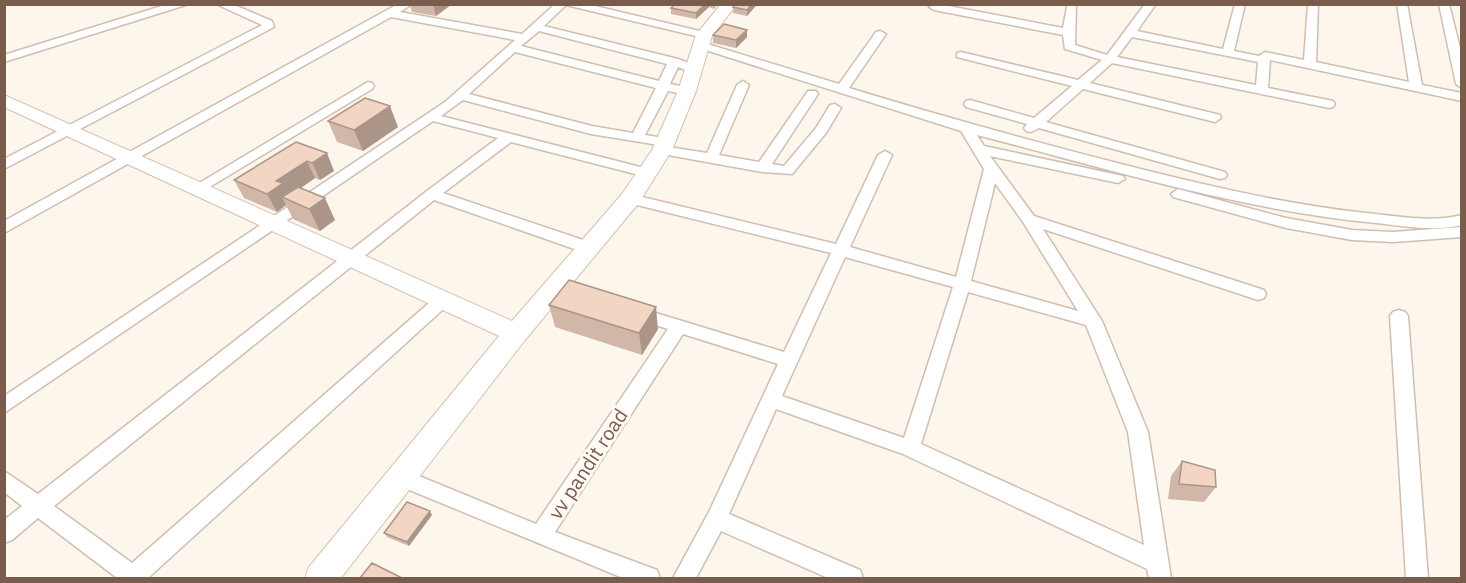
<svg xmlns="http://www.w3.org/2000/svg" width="1466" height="583" font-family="'IBM Plex Sans',sans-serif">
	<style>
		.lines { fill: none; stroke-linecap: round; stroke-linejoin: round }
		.street-casing { stroke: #d1beb0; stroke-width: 3 }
		.secondary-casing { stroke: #d6c0b0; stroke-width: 2 }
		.street { fill: #fff; fill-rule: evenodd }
		.secondary { fill: #fff; fill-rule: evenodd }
		.wall { fill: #d1b7a8 }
		.shaded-wall { fill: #aa9588 }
		.building { fill: #f3d5c3; stroke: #aa9588; stroke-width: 1.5 }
		.labels { text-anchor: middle; stroke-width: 6; stroke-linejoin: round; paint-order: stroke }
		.near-street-label { font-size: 20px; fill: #7a5c4d; stroke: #fffaf3 }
	</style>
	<rect width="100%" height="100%" fill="#fdf6ec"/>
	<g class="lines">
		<g class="street-casing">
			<path id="street" d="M168 4H189L4 62V55Z
				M216 4H232L272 21 274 27 4 169V159L262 25Z
				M398 4H412L400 12 522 34 555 4H587L708 33 710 35 704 38 566 5 544 26 678 59 699 67V73L695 74 678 67 670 84 691 88 693 91 687 95 668 91 645 135 670 139 672 142 670 145 665 146 591 134 463 100 441 116 652 170 654 173 647 177 511 142 443 193 595 244 597 248 595 252H583L434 200 54 506 132 563 438 295H450L452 299 450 303 148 578H117L38 518 12 540 4 543V520L22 506 4 492V471L38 494 427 191 498 138 433 121 4 413V396L445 102 515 40 391 17 4 233V221ZM539 31 667 64 659 81 521 46ZM515 52 656 88 633 133 592 126 469 94Z
				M938 4 1063 28 1067 7 1069 4 1076 5 1075 45 1107 55 1145 4H1156L1137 31 1223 49 1235 4H1245L1234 51 1259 56 1265 52 1304 60 1308 4H1318L1316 62 1409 82 1397 4H1407L1422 85 1462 93V101L1270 60 1268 88 1333 101 1335 104 1333 107 1329 108 1112 63 1090 83 1220 115 1221 118 1215 122 1083 89 1046 122 1225 172 1227 175 1225 178 1220 179 1039 128 1031 132 1026 131 1024 128 1027 124 966 107 964 104 966 101 970 100 1034 118 1072 86 957 57V53L961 52 1078 80 1102 60 1065 49 1063 35 934 10 929 7ZM1132 37 1258 62 1256 85 1117 57Z
				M1439 4H1449L1462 56V88L1456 84Z
				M880 31 886 34 849 88C938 115 1027 140 1117 163 1199 184 1282 204 1366 213 1397 216 1432 223 1462 215V225C1435 232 1403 226 1376 223 1240 210 1108 169 977 135L984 146 1123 176 1125 179 1118 183 990 156 1034 216 1264 290 1266 294 1264 298 1258 300 1043 229 1102 321 1148 432 1171 578H1149L1147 569 903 454 776 409 729 514 860 570 863 578H828L721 531 696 578H673L709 512 778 364 683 334 555 532 657 570 660 578H623L395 484 392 478 395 472 402 469 536 524 668 329 630 317 628 313 630 309 636 307 784 352 831 253 625 202 623 199 625 196 630 194 836 244 878 155 885 151 892 155 850 247 956 277 984 169 961 131 696 47 694 45 696 43H704L839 84 876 32ZM995 183 1023 222 1078 311 971 281ZM845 257 953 287 904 438 782 396ZM968 292 1086 325 1128 432 1144 545 921 444Z
				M743 81 749 85 719 155 759 162 808 91H816L818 94 772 164 784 166 816 128 830 105 835 104 841 108 826 133 792 174 762 172 657 153 655 150 657 147 662 146 707 153 737 85Z
				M368 82 372 83 374 86 372 89 203 191H193L191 188Z
				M1178 189 1286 218 1352 230 1393 232 1462 227V237L1393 242 1352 240 1286 228 1173 197 1171 194Z
				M1399 310 1405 312 1408 316 1428 578H1406L1390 316 1393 312Z"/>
		</g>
		<g class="secondary-casing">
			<path id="secondary" d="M721 4H737L712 36 696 91 672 150 638 204 525 340 341 578H305L309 567 499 336 4 107V95L512 321 622 194 652 150 678 91 696 35Z"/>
		</g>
		<use href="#street" class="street"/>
		<use href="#secondary" class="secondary"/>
	</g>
	<path class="wall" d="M410 4H452L436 16 412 12Z
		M675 4H718L714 9 709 7 696 19 671 14V8Z
		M757 5 747 16 733 13V7Z
		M713 35 747 37 736 48 713 43Z
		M328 121 398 127 363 151 337 142Z
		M296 142 334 171 320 180 315 178 301 188 335 220 320 231 293 219 286 205 277 212 244 198 234 180Z
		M549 305 658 329 642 355 555 327Z
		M1182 461 1216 487 1204 502 1168 499 1171 476Z
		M432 515 409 546 387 537 384 533Z"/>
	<path class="shaded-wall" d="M433 4H452L436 16Z
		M705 4H709V7L696 19V13Z
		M752 4H757L747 16V10Z
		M747 30V37L736 48V40Z
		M390 106 398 127 363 151 354 130Z
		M327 153 334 171 320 180 312 163Z
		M307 161 315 178 289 196 282 197 286 205 277 212 267 194 276 181Z
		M325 198 335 220 320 231 309 209Z
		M656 307 658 329 642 355 639 333Z
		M430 511 432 515 409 546 407 542Z"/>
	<path class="building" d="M675 4H705L696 13 671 8Z
		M735 4H752L747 10 733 7Z
		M724 24 747 30 736 40 713 35Z
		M365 98 390 106 354 130 328 121Z
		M296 142 327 153 312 163 307 161 276 181 283 183 267 194 234 180Z
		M298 187 325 198 309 209 282 197Z
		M569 280 656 307 639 333 549 305Z
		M1182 461 1215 470 1216 487 1179 484Z
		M407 502 430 511 407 542 384 533Z
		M372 563 404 579H359Z"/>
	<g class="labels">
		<g class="near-street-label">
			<text transform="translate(588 464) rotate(-57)" y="7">vv pandit road</text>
		</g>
	</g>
	<rect width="1466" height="583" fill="none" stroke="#7a5c4d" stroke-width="12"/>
</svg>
